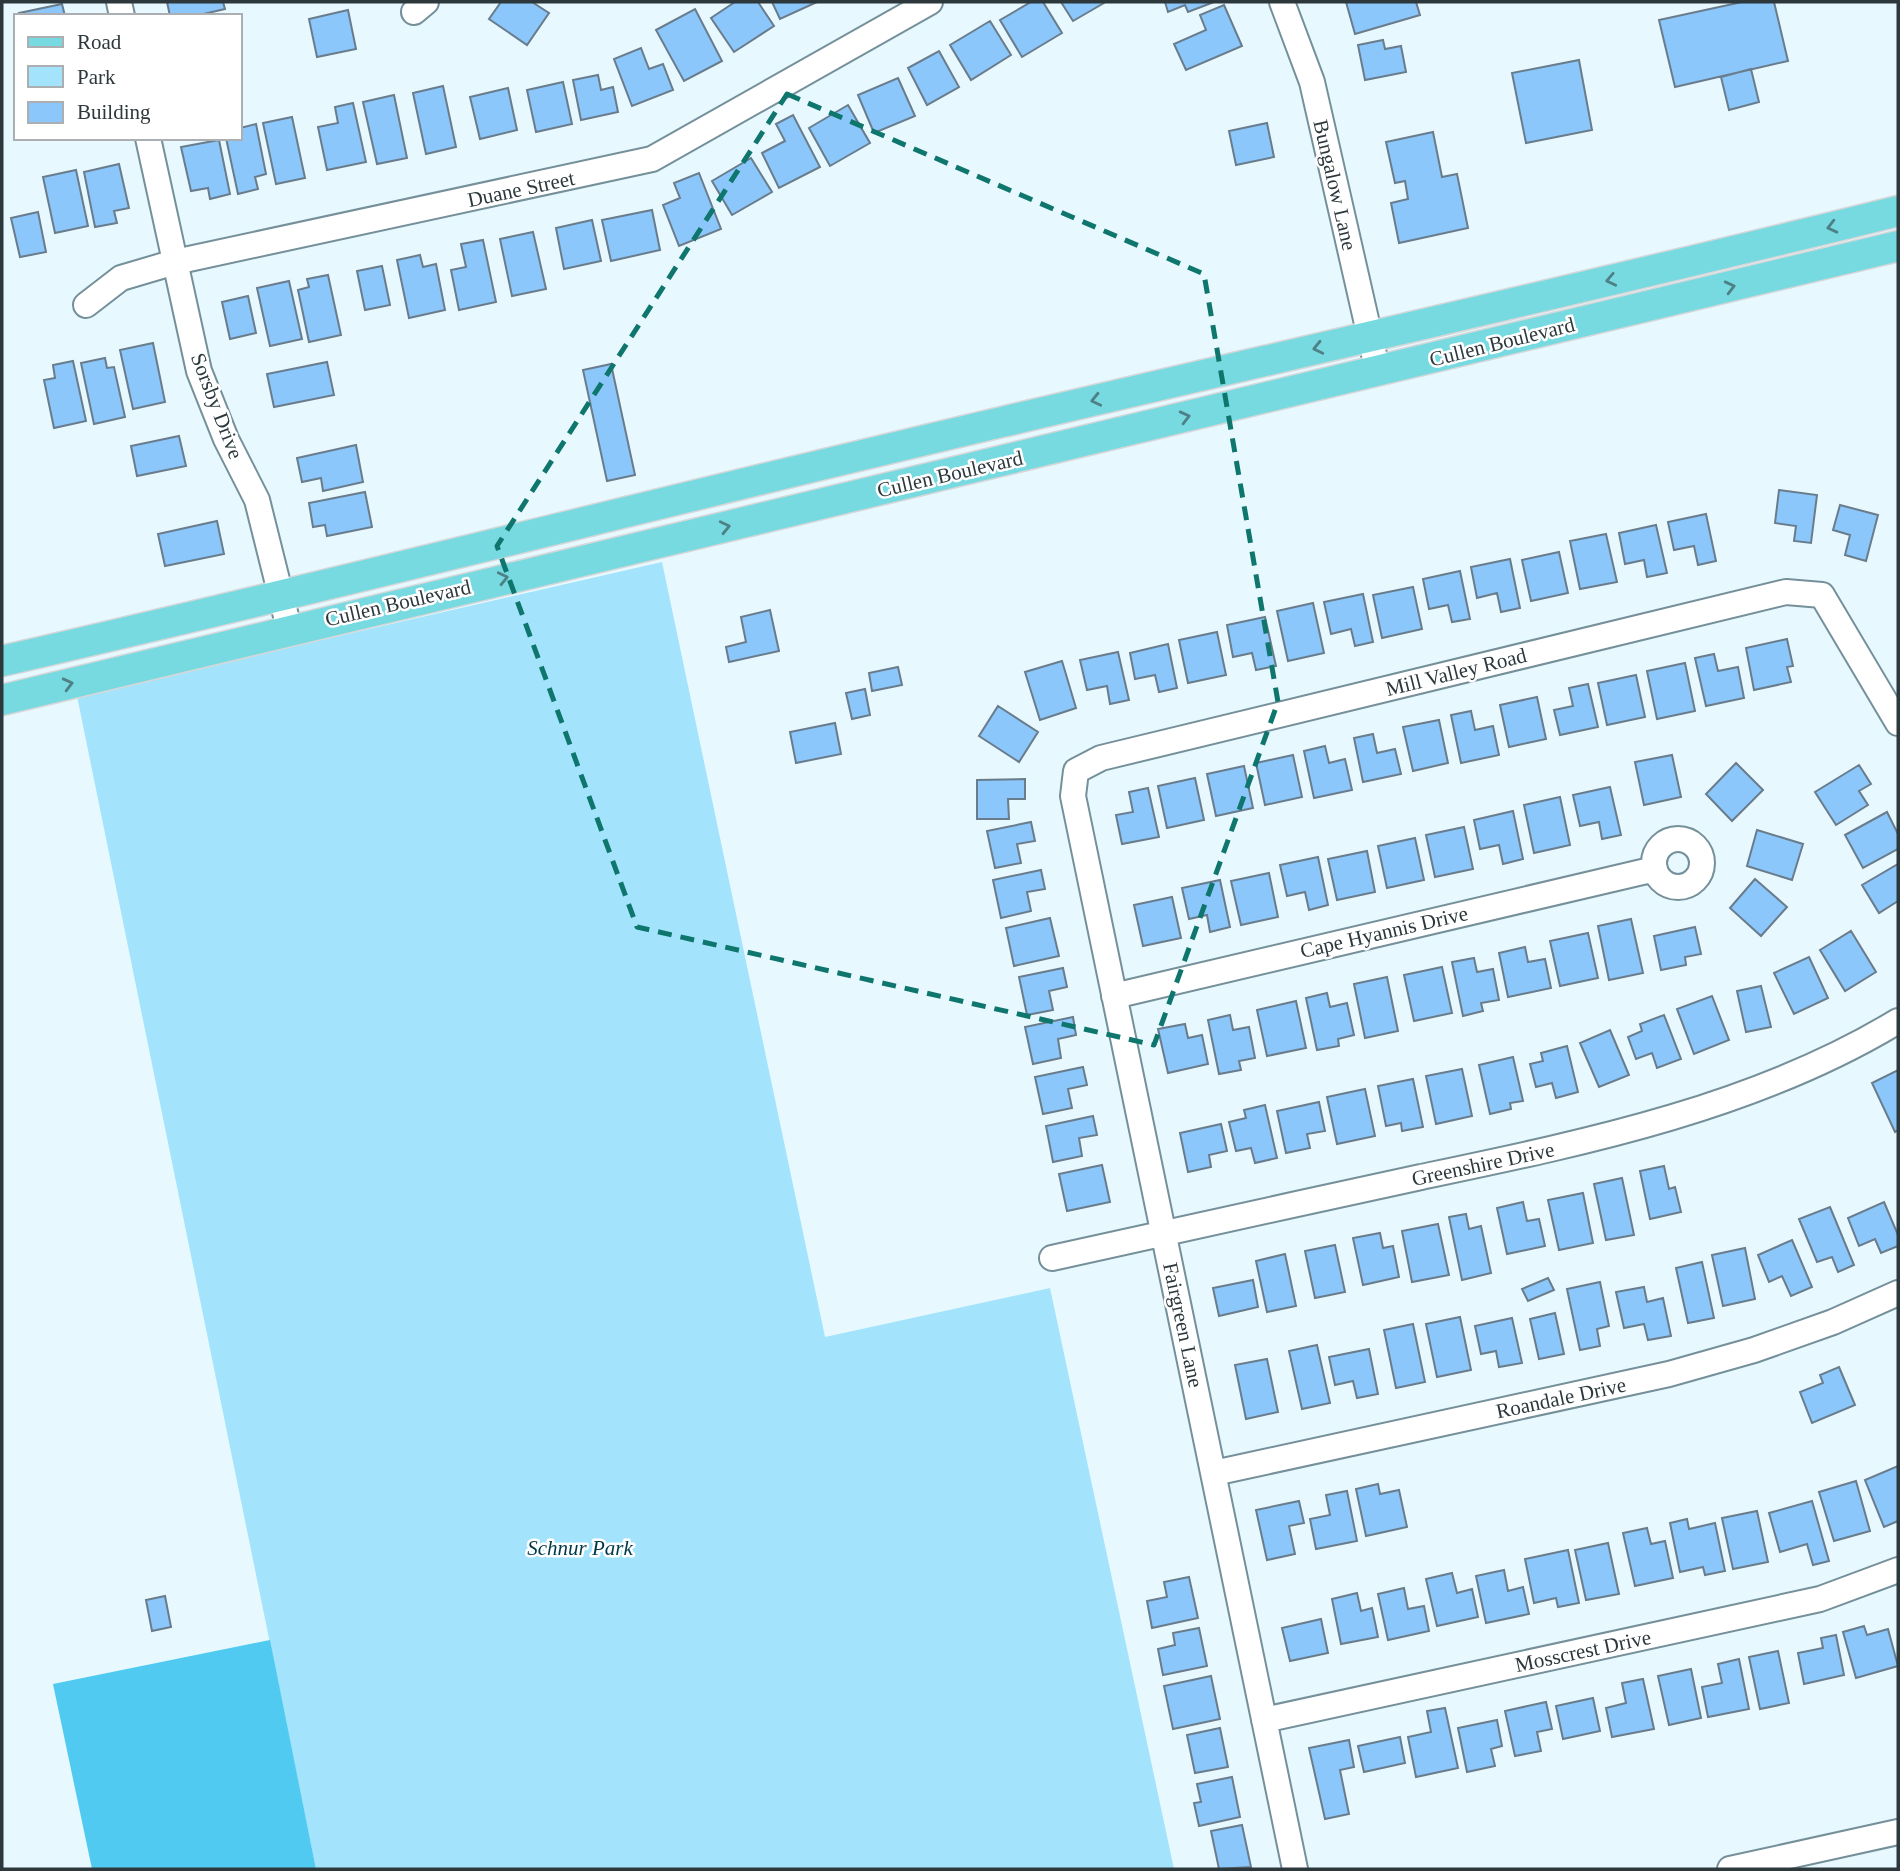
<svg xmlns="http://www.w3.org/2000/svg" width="1900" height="1871" font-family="Georgia,serif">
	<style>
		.green { fill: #a3e4fc }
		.forest { fill: #51caf1 }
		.building { fill: #8bc7fb; stroke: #697c8c; stroke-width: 2 }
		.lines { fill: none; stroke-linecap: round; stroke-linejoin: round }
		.minor-casing { stroke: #75909a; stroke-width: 28 }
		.major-casing { stroke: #d5d7d8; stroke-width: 33 }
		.minor { stroke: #fff; stroke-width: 24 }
		.major { stroke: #77dae0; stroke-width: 30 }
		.oneway { stroke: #4e8186 }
		.marked { fill: none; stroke: #0f766e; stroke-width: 5; stroke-dasharray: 14 9; stroke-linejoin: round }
		.labels { text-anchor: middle; stroke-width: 5; stroke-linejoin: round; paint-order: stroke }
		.street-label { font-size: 21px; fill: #2d383c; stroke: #fff }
		.park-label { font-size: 21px; font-style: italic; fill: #003949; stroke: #fff }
	</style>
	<rect width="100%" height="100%" fill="#e7f8ff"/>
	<path class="green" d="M662 562 825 1337 1050 1288 1174 1869H316L77 696Z"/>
	<path class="forest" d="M270 1640 316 1869H92L53 1684Z"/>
	<path class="building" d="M167 2H223L225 9 195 16H170Z
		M501 2H532L549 13 527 45 489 19Z
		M735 2H758L774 26 734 52 711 18Z
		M772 2H817L780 19Z
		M1031 2H1043L1062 33 1022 57 1000 20Z
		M1061 2H1104V3L1073 21Z
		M1165 2H1214L1188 12 1185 5 1168 12Z
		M1346 2H1416L1420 15 1355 34Z
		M1742 2H1774L1788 61 1675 87 1659 20Z
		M62 4 65 16H20L19 13Z
		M1224 5 1242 46 1186 70 1174 44 1206 30 1200 15Z
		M695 9 722 61 684 81 656 30Z
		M348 10 356 49 317 57 309 19Z
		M990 21 1011 55 971 80 950 45Z
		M1383 40 1385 49 1401 46 1406 72 1365 80 1358 45Z
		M641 48 649 69 663 64 673 90 632 106 614 59Z
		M939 51 959 87 927 105 908 68Z
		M1579 60 1592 130 1526 143 1512 73Z
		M1751 69 1759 102 1729 110 1721 77Z
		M598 75 601 90 613 87 618 112 581 120 573 80Z
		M898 78 915 116 874 133 858 95Z
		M563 82 572 124 536 132 527 90Z
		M443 86 456 147 426 154 413 93Z
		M508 88 517 130 480 139 470 97Z
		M394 95 407 158 377 164 363 102Z
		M353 103 366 162 327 170 318 127 338 123 335 107Z
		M848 105 870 143 830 166 809 128Z
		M793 115 820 167 779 188 762 153 785 141 776 124Z
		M292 117 305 178 276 184 263 123Z
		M1267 123 1274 157 1236 165 1229 131Z
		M256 124 266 174 255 177 258 189 238 194 226 138H240V128Z
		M1433 132 1442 177 1457 174 1468 228 1399 243 1391 203 1408 199 1405 181 1395 183 1386 142Z
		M219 140 230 194 210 199 208 188 191 191 181 147Z
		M751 158 772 192 732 215 712 181Z
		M119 164 129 208 114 211 117 223 95 227 84 172Z
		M76 170 88 226 55 233 43 177Z
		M699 173 721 229 679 246 663 205 680 198 674 183Z
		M652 210 660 250 611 261 602 220Z
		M38 212 46 252 20 257 11 218Z
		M592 220 601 261 564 269 556 228Z
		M533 232 546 289 512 296 500 239Z
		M483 240 496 302 459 310 451 270 466 267 461 244Z
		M420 255 423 267 436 264 445 310 409 318 397 260Z
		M382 266 390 305 365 310 357 271Z
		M328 275 341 335 309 342 298 290 309 287 307 279Z
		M289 281 302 339 270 346 257 288Z
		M248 296 256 333 230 339 222 302Z
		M153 343 165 402 133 409 120 350Z
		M105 358 107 368 114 367 125 417 94 424 81 363Z
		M73 361 86 421 54 428 44 380 55 378 53 365Z
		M327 362 334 395 274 407 267 374Z
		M611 364 635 475 607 481 583 370Z
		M179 436 186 466 137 476 131 446Z
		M356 445 363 482 323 491 321 478 302 482 297 458Z
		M1779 490 1817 495 1811 543 1794 541 1796 526 1775 523Z
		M365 492 372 527 327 536 325 525 313 527 309 503Z
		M1840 505 1878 515 1866 561 1845 555 1850 535 1833 530Z
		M1706 514 1716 561 1698 565 1694 546 1674 550 1668 522Z
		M217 521 224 554 165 566 158 534Z
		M1656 525 1667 573 1647 577 1644 560 1625 564 1619 533Z
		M1606 534 1617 582 1580 589 1570 541Z
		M1559 552 1568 593 1531 601 1522 560Z
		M1510 559 1520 608 1501 612 1497 593 1477 598 1471 567Z
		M1460 571 1470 619 1452 622 1448 605 1429 609 1423 579Z
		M1413 587 1422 629 1382 638 1373 595Z
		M1363 594 1373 642 1355 646 1351 629 1331 634 1324 602Z
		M1313 603 1324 653 1288 661 1277 611Z
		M770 610 779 651 729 662 726 647 746 642 741 617Z
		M1265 617 1276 666 1256 670 1252 653 1233 657 1227 625Z
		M1217 632 1226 675 1188 683 1179 640Z
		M1787 639 1793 666 1787 667 1791 682 1754 690 1746 648Z
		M1168 644 1177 688 1159 692 1155 675 1135 679 1130 653Z
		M1118 652 1129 700 1110 704 1107 686 1087 690 1080 660Z
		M1714 654 1718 671 1738 667 1744 698 1706 706 1695 658Z
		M1062 661 1076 708 1040 720 1025 672Z
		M1685 663 1695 711 1657 719 1647 671Z
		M898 667 902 685 872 691 869 673Z
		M1636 675 1645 717 1607 725 1598 683Z
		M1588 684 1598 727 1560 735 1554 710 1573 706 1569 688Z
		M865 689 870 715 852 719 846 693Z
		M1537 697 1546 739 1509 747 1500 705Z
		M998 706 1038 732 1019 762 979 736Z
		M1471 711 1475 730 1493 726 1499 755 1461 763 1451 715Z
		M1439 720 1448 763 1413 771 1403 727Z
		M835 723 841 754 796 763 790 732Z
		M1373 734 1377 753 1395 749 1401 774 1363 782 1354 738Z
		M1325 746 1329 763 1345 759 1352 790 1314 798 1304 751Z
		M1293 755 1302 797 1265 805 1256 763Z
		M1672 755 1681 797 1644 805 1635 762Z
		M1736 763 1763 790 1732 821 1706 794Z
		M1859 765 1871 784 1859 791 1868 805 1836 825 1815 792Z
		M1244 766 1253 808 1216 816 1207 774Z
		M1195 778 1204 820 1167 828 1158 786Z
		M1025 779V799H1008L1009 819H977V780Z
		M1610 787 1621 835 1602 839 1599 822 1580 826 1573 795Z
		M1148 788 1159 837 1122 844 1116 815 1133 812 1129 792Z
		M1560 797 1570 845 1534 853 1524 805Z
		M1513 811 1523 859 1503 864 1499 845 1480 849 1474 820Z
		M1887 812 1898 834V849L1863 868 1845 835Z
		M1031 822 1035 841 1017 844 1021 863 995 868 987 831Z
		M1464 827 1473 869 1435 877 1426 835Z
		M1757 830 1803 844 1792 880 1747 866Z
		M1415 838 1424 880 1387 888 1378 846Z
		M1367 851 1375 892 1337 900 1328 859Z
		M1318 857 1328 905 1309 910 1305 892 1287 896 1280 865Z
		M1898 864V901L1879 913 1862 885Z
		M1041 870 1045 889 1027 892 1031 911 1001 918 993 880Z
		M1269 873 1278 917 1241 925 1231 881Z
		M1755 879 1787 907 1761 936 1730 908Z
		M1220 880 1230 927 1210 932 1207 915 1189 919 1182 888Z
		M1172 897 1181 938 1143 946 1134 905Z
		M1050 918 1059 956 1014 966 1006 928Z
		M1631 919 1643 973 1609 980 1598 926Z
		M1695 927 1701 954 1685 957 1686 965 1661 970 1654 936Z
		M1851 931 1876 972 1845 991 1820 950Z
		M1588 933 1598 978 1560 986 1550 941Z
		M1525 947 1528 962 1545 959 1551 988 1508 997 1499 953Z
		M1809 957 1828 998 1794 1014 1774 973Z
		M1474 958 1477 972 1493 969 1499 1000 1481 1003 1483 1011 1463 1016 1452 962Z
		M1442 967 1452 1013 1414 1021 1404 975Z
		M1063 968 1067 987 1049 991 1053 1010 1027 1015 1019 977Z
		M1387 977 1398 1031 1365 1038 1354 984Z
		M1761 986 1771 1027 1746 1032 1737 991Z
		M1327 993 1330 1007 1347 1003 1354 1035 1338 1039 1339 1046 1317 1050 1306 998Z
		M1712 996 1729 1040 1694 1054 1677 1009Z
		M1296 1001 1306 1048 1267 1056 1257 1010Z
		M1230 1015 1233 1030 1249 1027 1255 1058 1239 1061 1241 1070 1219 1074 1208 1020Z
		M1664 1015 1681 1059 1657 1068 1652 1053 1636 1059 1628 1037 1642 1031 1640 1024Z
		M1073 1017 1076 1035 1058 1039 1061 1058 1033 1064 1025 1027Z
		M1185 1024 1188 1038 1202 1035 1208 1064 1168 1073 1158 1029Z
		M1610 1030 1629 1075 1599 1087 1580 1043Z
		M1567 1046 1578 1092 1556 1098 1552 1083 1536 1087 1530 1064 1543 1061 1541 1053Z
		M1513 1057 1523 1101 1510 1103 1511 1109 1490 1114 1479 1065Z
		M1083 1067 1087 1085 1068 1089 1072 1108 1043 1114 1035 1077Z
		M1462 1069 1472 1116 1436 1124 1426 1076Z
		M1898 1070V1130L1895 1132 1872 1083Z
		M1413 1079 1423 1127 1402 1131 1401 1123 1386 1126 1378 1086Z
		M1365 1089 1375 1136 1337 1144 1327 1097Z
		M1319 1102 1325 1131 1307 1134 1310 1148 1286 1153 1277 1111Z
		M1265 1105 1277 1158 1255 1163 1251 1148 1236 1151 1229 1122 1246 1118 1244 1110Z
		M1093 1116 1097 1135 1079 1138 1082 1156 1053 1162 1046 1126Z
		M1221 1124 1227 1151 1209 1155 1211 1167 1188 1172 1180 1133Z
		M1102 1165 1110 1202 1067 1211 1059 1174Z
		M1664 1166 1669 1189 1675 1187 1681 1212 1650 1219 1640 1171Z
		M1622 1178 1634 1235 1606 1240 1594 1184Z
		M1583 1193 1593 1243 1559 1250 1548 1200Z
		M1523 1202 1527 1221 1539 1219 1545 1246 1507 1254 1497 1208Z
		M1884 1202 1898 1235V1246L1881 1253 1875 1239 1859 1246 1848 1218Z
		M1830 1207 1854 1265 1838 1272 1832 1257 1817 1262 1799 1219Z
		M1466 1214 1469 1229 1481 1226 1491 1273 1462 1280 1449 1217Z
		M1438 1224 1449 1275 1412 1282 1402 1231Z
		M1380 1233 1383 1248 1393 1246 1399 1277 1363 1285 1353 1238Z
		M1792 1240 1812 1287 1791 1296 1782 1276 1769 1282 1758 1255Z
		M1335 1245 1345 1292 1315 1298 1305 1251Z
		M1745 1248 1755 1299 1723 1306 1712 1255Z
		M1285 1254 1296 1306 1267 1312 1256 1261Z
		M1702 1262 1714 1318 1688 1323 1676 1268Z
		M1548 1278 1554 1290 1528 1301 1522 1289Z
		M1253 1280 1258 1307 1219 1316 1213 1288Z
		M1600 1282 1609 1326 1597 1329 1600 1346 1580 1350 1567 1289Z
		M1644 1287 1647 1302 1663 1298 1671 1336 1648 1340 1644 1324 1624 1328 1616 1292Z
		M1555 1313 1564 1354 1539 1359 1530 1319Z
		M1460 1317 1471 1370 1437 1377 1426 1324Z
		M1512 1318 1522 1363 1499 1367 1496 1351 1481 1354 1475 1326Z
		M1413 1324 1425 1382 1396 1388 1384 1330Z
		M1317 1345 1330 1403 1302 1409 1289 1351Z
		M1369 1349 1378 1394 1357 1398 1353 1381 1335 1385 1329 1357Z
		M1267 1359 1278 1412 1246 1419 1235 1365Z
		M1839 1367 1855 1405 1812 1423 1800 1392 1823 1383 1820 1375Z
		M1898 1466V1521L1884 1527 1865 1480Z
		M1856 1481 1870 1531 1834 1541 1819 1492Z
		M1378 1484 1380 1494 1399 1490 1407 1527 1366 1536 1356 1489Z
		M1347 1491 1357 1541 1316 1549 1310 1519 1330 1515 1326 1495Z
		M1299 1501 1304 1523 1289 1526 1295 1554 1267 1560 1256 1510Z
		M1812 1501 1829 1561 1813 1565 1807 1544 1780 1552 1769 1513Z
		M1757 1511 1768 1562 1733 1569 1722 1518Z
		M1687 1519 1689 1529 1715 1523 1725 1571 1705 1575 1703 1567 1680 1572 1670 1523Z
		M1647 1528 1651 1544 1665 1541 1673 1578 1635 1586 1623 1533Z
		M1608 1543 1619 1594 1586 1600 1575 1550Z
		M1568 1550 1579 1603 1558 1607 1556 1598 1534 1603 1525 1559Z
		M1504 1570 1508 1591 1523 1587 1529 1614 1486 1623 1476 1576Z
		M1452 1573 1457 1593 1472 1589 1478 1617 1437 1626 1426 1579Z
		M1189 1577 1198 1618 1152 1628 1147 1601 1167 1597 1164 1582Z
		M1404 1588 1408 1609 1424 1606 1429 1631 1388 1640 1378 1594Z
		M1357 1593 1361 1611 1372 1608 1378 1637 1341 1644 1332 1599Z
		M165 1596 171 1627 152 1631 146 1600Z
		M1321 1619 1328 1653 1290 1661 1282 1628Z
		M1864 1626 1867 1635 1888 1629 1898 1666 1856 1678 1843 1632Z
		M1199 1628 1207 1666 1163 1675 1158 1649 1175 1645 1173 1633Z
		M1836 1635 1844 1675 1804 1684 1798 1653 1823 1648 1821 1638Z
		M1778 1651 1789 1703 1760 1709 1749 1657Z
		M1739 1659 1749 1709 1708 1717 1702 1687 1722 1683 1718 1664Z
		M1691 1669 1701 1718 1669 1725 1658 1676Z
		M1211 1676 1220 1719 1173 1729 1164 1686Z
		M1643 1679 1654 1729 1612 1737 1606 1708 1626 1703 1622 1683Z
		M1593 1698 1600 1731 1563 1739 1556 1706Z
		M1546 1702 1552 1729 1537 1732 1541 1751 1515 1756 1505 1711Z
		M1445 1708 1458 1768 1416 1777 1408 1737 1431 1732 1427 1711Z
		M1497 1720 1502 1746 1491 1749 1495 1766 1467 1772 1458 1728Z
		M1220 1728 1228 1767 1195 1773 1187 1735Z
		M1400 1737 1405 1763 1364 1772 1358 1746Z
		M1349 1740 1354 1767 1340 1770 1349 1814 1325 1819 1309 1748Z
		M1232 1777 1240 1817 1199 1826 1194 1803 1201 1802 1197 1784Z
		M1242 1825 1251 1867 1219 1869 1211 1831Z"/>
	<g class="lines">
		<g class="minor-casing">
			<path id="minor" d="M119 2 122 16
				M1282 2 1312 82 1378 372
				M414 12 426 2
				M148 138 199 371 226 439 257 500 289 628
				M86 305 121 278 175 262 652 159 930 2
				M1654 863a24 24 0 1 1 48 0a24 24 0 1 1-48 0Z
				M1114 996 1655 869
				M1052 1258C1175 1230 1298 1204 1421 1177 1583 1143 1755 1108 1898 1021
				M1214 1473 1669 1374 1754 1350 1833 1322 1898 1293
				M1264 1720 1820 1599 1898 1570
				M1295 1869 1073 796 1076 771 1101 758 1786 592 1822 595 1898 723
				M1730 1869 1898 1832"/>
		</g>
		<g class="major-casing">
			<path id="major" d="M2 661C336 585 668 500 1002 422 1301 352 1600 285 1898 211
				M2 700C633 546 1267 400 1898 246"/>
		</g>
		<use href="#minor" class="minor"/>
		<use href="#major" class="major"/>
	</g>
	<defs><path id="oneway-chevron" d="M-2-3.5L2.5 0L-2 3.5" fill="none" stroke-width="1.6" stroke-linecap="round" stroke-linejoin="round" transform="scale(1.75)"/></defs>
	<g class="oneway">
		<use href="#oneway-chevron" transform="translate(1832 227) rotate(166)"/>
		<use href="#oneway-chevron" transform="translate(1611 280) rotate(168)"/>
		<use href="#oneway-chevron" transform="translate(1730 287) rotate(-14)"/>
		<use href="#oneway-chevron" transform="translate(1318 348) rotate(167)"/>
		<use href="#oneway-chevron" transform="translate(1096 400) rotate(167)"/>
		<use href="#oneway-chevron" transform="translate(1185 417) rotate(-14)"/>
		<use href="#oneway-chevron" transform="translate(725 527) rotate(-13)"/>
		<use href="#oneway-chevron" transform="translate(503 578) rotate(-13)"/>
		<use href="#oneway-chevron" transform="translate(68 684) rotate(-14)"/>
	</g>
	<path class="marked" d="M787 94 1204 274 1278 702 1154 1045 637 927 497 546Z"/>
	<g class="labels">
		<g class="street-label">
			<text transform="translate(1335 185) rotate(77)" y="7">Bungalow Lane</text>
			<text transform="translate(521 189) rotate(-12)" y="7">Duane Street</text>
			<text transform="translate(1502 342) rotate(-14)" y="7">Cullen Boulevard</text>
			<text transform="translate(217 406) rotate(69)" y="7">Sorsby Drive</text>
			<text transform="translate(950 474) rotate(-13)" y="7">Cullen Boulevard</text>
			<text transform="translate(398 603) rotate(-13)" y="7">Cullen Boulevard</text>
			<text transform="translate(1456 672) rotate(-14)" y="7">Mill Valley Road</text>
			<text transform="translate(1384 932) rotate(-13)" y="7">Cape Hyannis Drive</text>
			<text transform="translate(1483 1164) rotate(-12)" y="7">Greenshire Drive</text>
			<text transform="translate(1183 1325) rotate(78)" y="7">Fairgreen Lane</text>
			<text transform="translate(1561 1398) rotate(-12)" y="7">Roandale Drive</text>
			<text transform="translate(1583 1651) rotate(-12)" y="7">Mosscrest Drive</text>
		</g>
		<g class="park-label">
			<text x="580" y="1555">Schnur Park</text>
		</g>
	</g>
	<rect width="1900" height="1871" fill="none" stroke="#2d383c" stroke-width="7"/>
	<rect x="14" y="14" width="228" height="126" fill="#ffffff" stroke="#abafb1" stroke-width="2"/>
	<rect x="28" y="37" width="35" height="10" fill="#77dae0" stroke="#abafb1" stroke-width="2"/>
	<text x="77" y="49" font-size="21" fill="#2d383c">Road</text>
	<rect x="28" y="66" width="35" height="21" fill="#a3e4fc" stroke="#abafb1" stroke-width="2"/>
	<text x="77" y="84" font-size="21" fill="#2d383c">Park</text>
	<rect x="28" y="102" width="35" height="21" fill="#8bc7fb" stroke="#abafb1" stroke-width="2"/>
	<text x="77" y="119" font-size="21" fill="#2d383c">Building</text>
</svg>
